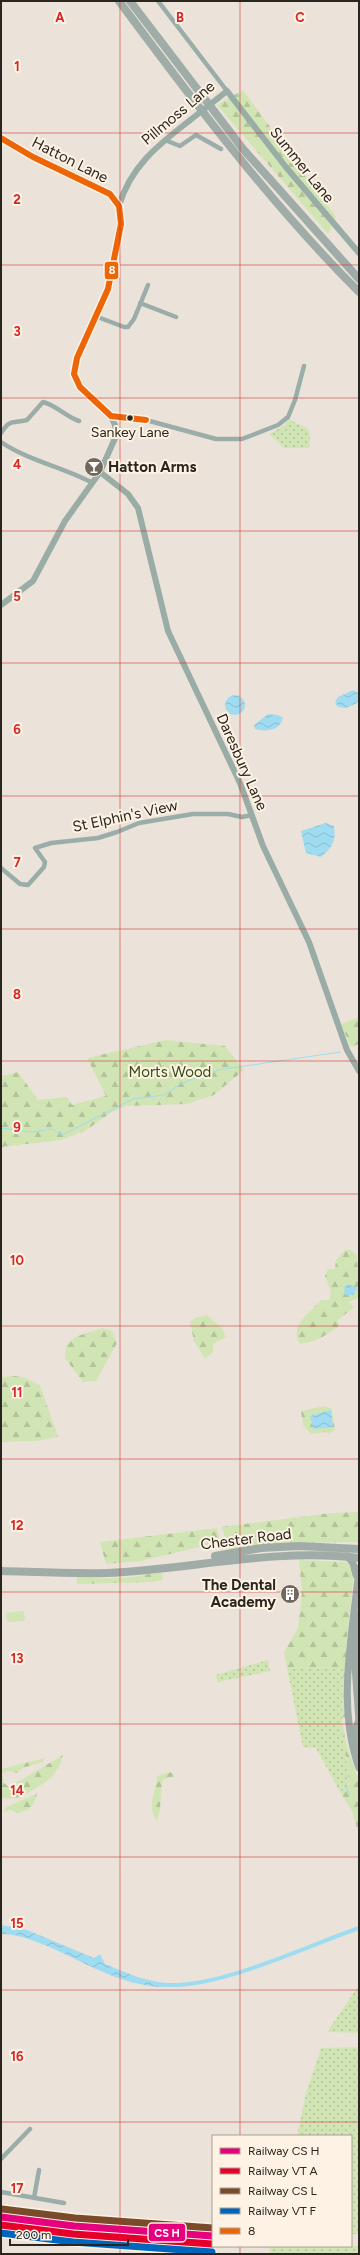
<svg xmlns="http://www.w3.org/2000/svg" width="360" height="2255" font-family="Figtree,sans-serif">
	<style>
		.grass { fill: url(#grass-dots) }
		.forest { fill: url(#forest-firs) }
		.pitch { fill: #d1e5b4 }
		.water { fill: url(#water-waves) }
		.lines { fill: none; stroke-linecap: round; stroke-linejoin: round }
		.stream { stroke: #9fdcf2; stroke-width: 1 }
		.canal { stroke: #9fdcf2; stroke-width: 4 }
		.street { stroke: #9bada9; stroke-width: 4.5 }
		.secondary { stroke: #99aca6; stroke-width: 6 }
		.primary { stroke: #9ca9a4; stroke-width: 7 }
		.highway { stroke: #a0aca7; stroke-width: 8 }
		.secondary-bridge { stroke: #99aca6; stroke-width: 6 }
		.bus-1-casing { stroke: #fdf2e3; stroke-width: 9 }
		.bus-1 { stroke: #ec6608; stroke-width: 6 }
		.rail-1-casing { stroke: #fdf2e3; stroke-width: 10 }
		.rail-2-casing { stroke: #fdf2e3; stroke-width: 10 }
		.rail-3-casing { stroke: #fdf2e3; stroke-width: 10 }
		.rail-4-casing { stroke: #fdf2e3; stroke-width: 10 }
		.rail-1 { stroke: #e5007d; stroke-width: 7 }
		.rail-2 { stroke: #e4002b; stroke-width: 7 }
		.rail-3 { stroke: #7a4b2a; stroke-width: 7 }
		.rail-4 { stroke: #0065bd; stroke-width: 7 }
		.grid { fill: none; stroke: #d62828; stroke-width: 1; stroke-opacity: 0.55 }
		.bus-dot { fill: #2a251e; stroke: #fdf2e3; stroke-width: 1.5 }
		.labels { text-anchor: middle; stroke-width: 4; stroke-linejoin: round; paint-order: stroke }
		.bus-label { font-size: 14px; fill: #2a251e; stroke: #fdf2e3 }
		.street-label { font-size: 15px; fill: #2a251e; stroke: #fdf2e3 }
		.poi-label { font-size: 15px; font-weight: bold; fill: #2a251e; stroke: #fdf2e3; text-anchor: start }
		.park-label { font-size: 15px; fill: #334f11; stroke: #fdf2e3 }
		.grid-label { font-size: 13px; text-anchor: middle; font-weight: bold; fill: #d62828; stroke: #fdf2e3; stroke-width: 4; stroke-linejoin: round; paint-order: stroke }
		.line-badge { stroke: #fdf2e3; stroke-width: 1.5 }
		.badge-label { font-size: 11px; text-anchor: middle; font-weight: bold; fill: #fff }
	</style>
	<defs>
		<pattern id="grass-dots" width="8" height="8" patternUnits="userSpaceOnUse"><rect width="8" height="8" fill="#d1e5b4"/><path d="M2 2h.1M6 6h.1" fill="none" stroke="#b4c49a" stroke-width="1.8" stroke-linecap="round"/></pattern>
		<pattern id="forest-firs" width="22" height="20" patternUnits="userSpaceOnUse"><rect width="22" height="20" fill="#d1e5b4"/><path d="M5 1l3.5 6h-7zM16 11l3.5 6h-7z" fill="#b4c49a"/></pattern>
		<pattern id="water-waves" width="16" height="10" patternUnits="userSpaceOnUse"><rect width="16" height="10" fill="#9fdcf2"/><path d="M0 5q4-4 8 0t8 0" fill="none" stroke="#89bdcf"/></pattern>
	</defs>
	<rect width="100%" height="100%" fill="#ebe3d9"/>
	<path class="grass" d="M289 418C304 431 313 421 309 448H284L269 434 285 425Z
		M268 1660 270 1671 218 1682 215 1675Z
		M343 1667 342 1720 340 1725 346 1755 349 1786 340 1792 316 1748 303 1747 287 1668Z
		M359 1987V2033L327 2032 357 1988Z
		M359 2047V2234H351V2136H297L306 2093 321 2048Z
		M270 2246H359V2254H269Z"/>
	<path class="forest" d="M243 90 336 217 328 234 217 105Z
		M359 1017V1044L351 1047 341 1024Z
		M166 1040 225 1046 244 1070 214 1095 187 1104 126 1106 112 1112 85 1131 61 1140 1 1147V1076L18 1072 38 1100 67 1097 72 1105 106 1096 87 1058Z
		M345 1250H351L357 1256 359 1298 349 1302 354 1307 338 1320 339 1326C327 1335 316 1342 300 1344 288 1326 310 1313 321 1300H329L331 1291 325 1276 328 1269H335L336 1260Z
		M207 1315 222 1328 226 1337 213 1344V1352L205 1359 194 1341 190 1322 195 1318Z
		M102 1328 112 1331 117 1343 96 1381 83 1382 65 1358 66 1346 75 1337Z
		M14 1376 23 1377 40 1385 58 1437 36 1441 1 1442V1377Z
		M324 1406 332 1409 335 1430 328 1434 327 1432 311 1434 303 1425 301 1411Z
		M359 1512V1542L282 1543 231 1550 221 1527 332 1513Z
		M217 1528 220 1542 141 1561 106 1564 100 1542Z
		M299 1560 345 1562 349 1563 354 1573 346 1647V1716L342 1720 346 1743 359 1782V1835L352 1811 340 1792 349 1786 346 1755 340 1725 342 1720 343 1667 287 1668 284 1652 298 1628 302 1592Z
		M159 1571 162 1574 163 1580 152 1582 77 1584V1576C98 1580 140 1579 159 1571Z
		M63 1755 60 1765 52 1777 44 1783 18 1799 1 1798V1769L45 1758 43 1762 22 1768 17 1773 9 1771 2 1773 4 1783 9 1787Z
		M171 1772 175 1776 164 1779 162 1782 160 1809 157 1821C146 1806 156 1793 157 1776Z
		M37 1793C34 1806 31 1810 18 1813L10 1810 4 1812 5 1808C16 1802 26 1799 37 1793Z"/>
	<path class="pitch" d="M24 1611 25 1621 7 1622 6 1613Z"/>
	<path class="water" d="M353 690 359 693V702L346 708 338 707 335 702 338 697Z
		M225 705a10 10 0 1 1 20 0a10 10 0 1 1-20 0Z
		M268 714 278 715 283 718C280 731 266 732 255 729L254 725Z
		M326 823 334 826C336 841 333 847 321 857L306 853 301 831Z
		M348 1284 357 1288 353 1295H345L344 1288Z
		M331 1410 333 1427 313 1429 310 1416Z
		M1 1925 27 1930 94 1958 100 1954 105 1964 137 1977 162 1983 161 1987C122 1985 89 1965 54 1949 37 1942 20 1934 1 1934Z"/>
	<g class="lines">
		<path class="stream" d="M1 1128 32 1132 52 1129 62 1135 133 1099 164 1095 182 1083 218 1070 340 1052
			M344 1785 350 1794"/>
		<path class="canal" d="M157 1984C211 1993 306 1946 359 1928"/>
		<path class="street" d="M158 1 227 91
			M165 140 180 146 196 135 221 149
			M140 303 176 317
			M95 316 124 327H128L134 319 148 285
			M111 416 146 420 216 439H242L278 425 288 417 295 400 304 366
			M1 433C11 418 12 424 27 420L43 402C56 405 66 417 79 421
			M1 442C29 461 63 467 93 483
			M1 868 20 884 28 885 44 867 45 862 35 848 51 843 98 838 117 832 139 823 193 814H228L242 817 252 815
			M1 2159 30 2129
			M1 2192 64 2203
			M34 2198 39 2170"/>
		<path class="secondary" d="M217 99 227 91 285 166 359 253
			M1 138 33 157 110 194 119 206 121 216 108 289 77 358 74 374 80 387 111 416 115 425 116 436 100 472 65 521 33 581 1 605
			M119 206C130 167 158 145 189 121
			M100 472 128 494 138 508 168 631 240 783 263 846 309 942 347 1050 359 1071
			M359 1719 355 1728 359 1751"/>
		<path class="primary" d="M347 1556 353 1563 356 1575
			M359 1568C353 1633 336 1705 359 1768
			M359 1614 355 1666 359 1721"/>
		<path class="highway" d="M119 1C194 102 270 203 359 292
			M130 1 243 149 359 279
			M215 1556 261 1548 299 1546 359 1549
			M1 1571C36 1572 72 1574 107 1573 192 1569 274 1548 359 1558"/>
		<path class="secondary-bridge" d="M189 121 217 99"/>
		<g class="bus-1-casing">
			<path id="bus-1" d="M1 138 33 157 110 194 119 206 121 224 108 289 77 358 74 374 80 387 111 416 146 420"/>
		</g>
		<use href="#bus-1" class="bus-1"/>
		<g class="rail-1-casing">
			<path id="rail-1" d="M1 2217 74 2226 213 2236"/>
		</g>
		<g class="rail-2-casing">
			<path id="rail-2" d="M1 2225 73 2234 212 2244"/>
		</g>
		<g class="rail-3-casing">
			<path id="rail-3" d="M2 2209 75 2218 213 2228"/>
		</g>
		<g class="rail-4-casing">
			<path id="rail-4" d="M1 2233 73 2242 212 2252"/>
		</g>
		<use href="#rail-1" class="rail-1"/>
		<use href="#rail-2" class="rail-2"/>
		<use href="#rail-3" class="rail-3"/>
		<use href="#rail-4" class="rail-4"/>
	</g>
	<path class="grid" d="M120 1V2254M240 1V2136M1 133H359M1 265H359M1 398H359M1 531H359M1 663H359M1 796H359M1 929H359M1 1061H359M1 1194H359M1 1326H359M1 1459H359M1 1592H359M1 1724H359M1 1857H359M1 1990H359M1 2122H359M240 2246V2254"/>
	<defs>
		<g id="bar-disc" transform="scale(1)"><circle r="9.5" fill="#6e685f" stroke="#fdf2e3"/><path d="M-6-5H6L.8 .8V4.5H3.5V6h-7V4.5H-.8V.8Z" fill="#fff"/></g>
		<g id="building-disc" transform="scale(1)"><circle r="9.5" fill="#6e685f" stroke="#fdf2e3"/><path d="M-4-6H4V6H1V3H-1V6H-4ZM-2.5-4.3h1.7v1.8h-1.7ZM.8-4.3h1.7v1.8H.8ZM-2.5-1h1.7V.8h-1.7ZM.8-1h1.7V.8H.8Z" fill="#fff"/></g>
	</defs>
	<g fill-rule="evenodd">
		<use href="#bar-disc" x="94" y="467"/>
		<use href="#building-disc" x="290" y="1594"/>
	</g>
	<circle class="bus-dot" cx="130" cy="418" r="3.5"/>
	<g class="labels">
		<g class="bus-label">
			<text x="130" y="437">Sankey Lane</text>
		</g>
		<g class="street-label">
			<text transform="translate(178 113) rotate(-40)" y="5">Pillmoss Lane</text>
			<text transform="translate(70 160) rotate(27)" y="5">Hatton Lane</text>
			<text transform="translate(302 165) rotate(51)" y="5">Summer Lane</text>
			<text transform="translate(242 762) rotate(66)" y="5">Daresbury Lane</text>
			<text transform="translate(125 816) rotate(-12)" y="5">St Elphin's View</text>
			<text transform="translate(246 1539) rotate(-7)" y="5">Chester Road</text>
		</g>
		<g class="poi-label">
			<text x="108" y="472">Hatton Arms</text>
			<text x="276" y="1590" text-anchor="end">The Dental<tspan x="276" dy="17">Academy</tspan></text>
		</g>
		<g class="park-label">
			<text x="170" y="1077">Morts Wood</text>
		</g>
	</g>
	<g class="grid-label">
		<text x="60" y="22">A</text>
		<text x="180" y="22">B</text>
		<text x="300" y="22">C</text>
		<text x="17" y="71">1</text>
		<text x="17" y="204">2</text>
		<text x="17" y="336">3</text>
		<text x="17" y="469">4</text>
		<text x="17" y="601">5</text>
		<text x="17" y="734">6</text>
		<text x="17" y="867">7</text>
		<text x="17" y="999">8</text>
		<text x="17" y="1132">9</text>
		<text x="17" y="1265">10</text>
		<text x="17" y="1397">11</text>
		<text x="17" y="1530">12</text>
		<text x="17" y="1663">13</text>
		<text x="17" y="1795">14</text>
		<text x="17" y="1928">15</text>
		<text x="17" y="2061">16</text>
		<text x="17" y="2193">17</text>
	</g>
	<g class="line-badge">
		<rect x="104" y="261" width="15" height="19" rx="4" fill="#ec6608"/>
		<rect x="148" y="2223" width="38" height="19" rx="4" fill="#e5007d"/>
	</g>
	<g class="badge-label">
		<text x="112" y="274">8</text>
		<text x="167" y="2237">CS H</text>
	</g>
	<rect width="360" height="2255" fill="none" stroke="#2a251e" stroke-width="4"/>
	<rect x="212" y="2135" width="140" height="112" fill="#fdf2e3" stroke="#a9a094"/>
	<rect x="220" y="2148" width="20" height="6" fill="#e5007d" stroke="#a9a094"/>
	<text x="248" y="2155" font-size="12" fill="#2a251e">Railway CS H</text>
	<rect x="220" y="2168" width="20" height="6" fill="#e4002b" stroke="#a9a094"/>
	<text x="248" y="2175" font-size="12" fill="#2a251e">Railway VT A</text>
	<rect x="220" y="2188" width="20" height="6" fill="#7a4b2a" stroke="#a9a094"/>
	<text x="248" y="2195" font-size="12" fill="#2a251e">Railway CS L</text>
	<rect x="220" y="2208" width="20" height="6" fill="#0065bd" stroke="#a9a094"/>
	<text x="248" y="2215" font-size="12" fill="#2a251e">Railway VT F</text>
	<rect x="220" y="2228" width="20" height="6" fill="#ec6608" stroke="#a9a094"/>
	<text x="248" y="2235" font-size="12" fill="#2a251e">8</text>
	<path d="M10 2239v6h118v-6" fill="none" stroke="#2a251e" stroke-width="2"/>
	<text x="16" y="2239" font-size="12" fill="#2a251e" stroke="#fdf2e3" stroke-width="3" paint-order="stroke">200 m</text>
</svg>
